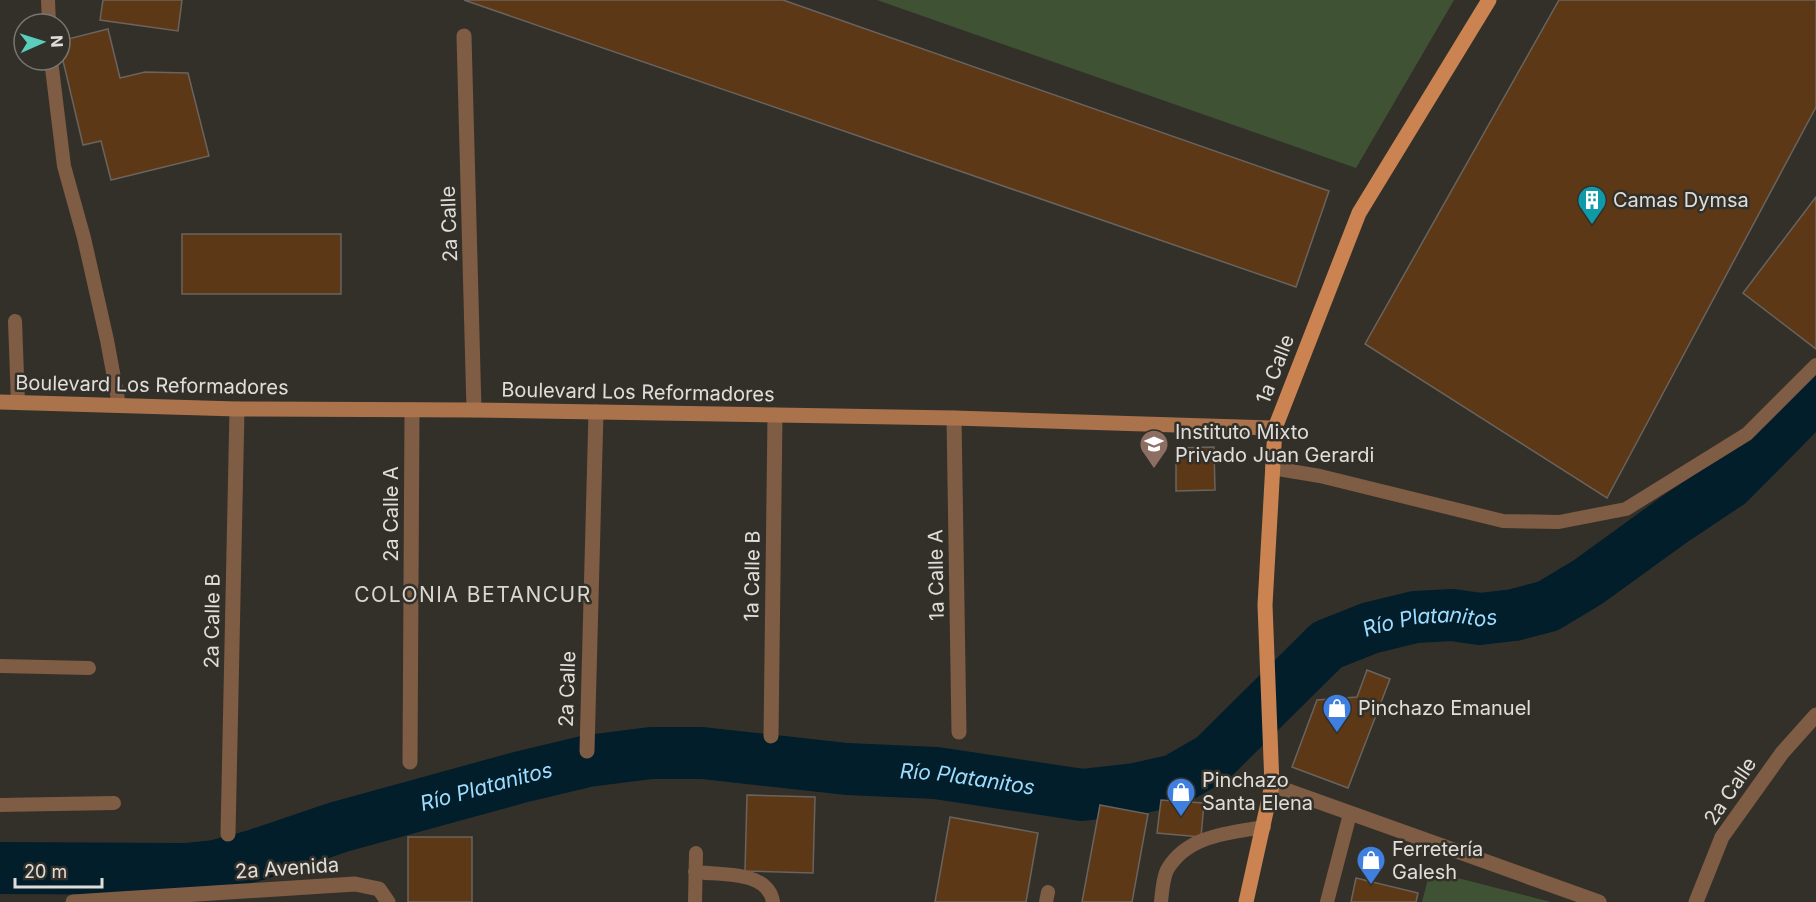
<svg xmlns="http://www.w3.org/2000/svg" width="1816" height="902" font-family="Inter,sans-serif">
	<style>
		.green { fill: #3f5234 }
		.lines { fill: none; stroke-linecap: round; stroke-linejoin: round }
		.river { stroke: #021e2b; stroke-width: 52 }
		.building { fill: #5c3816; stroke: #6a635e; stroke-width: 1.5 }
		.service { stroke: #7f5c44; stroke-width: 14 }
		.minor { stroke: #7f5c44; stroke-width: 15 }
		.secondary { stroke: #aa734c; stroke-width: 15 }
		.primary { stroke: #cb8451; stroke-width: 15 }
		.labels { text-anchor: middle; stroke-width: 5; stroke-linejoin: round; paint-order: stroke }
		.poi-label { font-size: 20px; fill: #e0deda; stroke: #33302a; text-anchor: start }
		.street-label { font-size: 20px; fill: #e0deda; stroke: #33302a }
		.neighbourhood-label { font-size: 21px; letter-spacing: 1.5px; fill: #dad7ce; stroke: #33302a }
		.water-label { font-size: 21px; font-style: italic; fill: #9ddcff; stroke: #33302a }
	</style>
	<rect width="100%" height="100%" fill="#33302a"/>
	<path class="green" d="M877 0H1454L1356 168Z
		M1430 871 1551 902H1422Z"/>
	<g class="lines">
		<path class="river" id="s1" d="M0 868 185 869 215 866 256 855 339 827 521 777 588 761 651 753H702L847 769 936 773 1082 795 1135 789 1175 780 1213 758 1327 645 1370 628 1415 617 1452 615 1480 619 1514 615 1548 606 1588 582 1675 519 1729 483 1816 395"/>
	</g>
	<path class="building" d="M103 0H182L178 31 100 20Z
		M464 0H783L1329 191 1296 287Z
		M1559 0H1816V107L1607 498 1365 344Z
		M108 29 120 78 145 72 188 73 209 156 111 180 101 141 83 145 60 48V41Z
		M1816 197V349L1743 293Z
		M182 234H341V294H182Z
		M1214 447 1215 490 1176 491V448Z
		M1367 670 1390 679 1348 788 1292 767 1317 700 1357 697Z
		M747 795 815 797 813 873 745 871Z
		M1161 800 1204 803 1201 837 1157 833Z
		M1100 805 1148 814 1132 902H1082Z
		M950 817 1038 833 1026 902H935Z
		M408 837H472V902H408Z
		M1356 878 1418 893 1416 902H1351Z"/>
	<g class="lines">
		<path class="service" d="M48 0 49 24
			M51 60 64 166 84 238 107 340 119 405
			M15 321 18 403
			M1272 468 1320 476 1503 521 1559 522 1626 509 1747 434 1816 365
			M0 666 89 668
			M0 805 114 803
			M695 872C720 875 768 870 773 902
			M695 902 696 853
			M1046 902 1048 892
			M1161 902C1162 892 1163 878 1167 870 1187 835 1229 833 1264 827
			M1327 902 1350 814"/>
		<path class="minor" d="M464 36 474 410
			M954 418 959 732
			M771 736 775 415
			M587 751 596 412
			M410 762 412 410
			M1272 785 1599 902
			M228 834 237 409
			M73 902 355 884 379 889 388 902
			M1696 902 1722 837 1782 753 1816 715"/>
		<path class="secondary" d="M0 402 237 409 474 410 954 418 1275 428"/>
		<path class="primary" d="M1246 902 1272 785 1265 605 1275 428 1359 213 1489 0"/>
	</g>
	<defs>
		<g id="building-pin" transform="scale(1.5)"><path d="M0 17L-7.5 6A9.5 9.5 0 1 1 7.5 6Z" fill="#0f9aa8" stroke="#33302a"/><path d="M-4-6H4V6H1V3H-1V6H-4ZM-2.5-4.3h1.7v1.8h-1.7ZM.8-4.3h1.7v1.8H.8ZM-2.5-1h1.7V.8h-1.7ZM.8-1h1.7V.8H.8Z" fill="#fff"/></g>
		<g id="school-pin" transform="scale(1.5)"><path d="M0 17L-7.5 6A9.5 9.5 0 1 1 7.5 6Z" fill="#8d6e63" stroke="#33302a"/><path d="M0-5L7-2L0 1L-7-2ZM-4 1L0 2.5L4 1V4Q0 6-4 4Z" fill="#fff"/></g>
		<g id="shop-pin" transform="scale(1.5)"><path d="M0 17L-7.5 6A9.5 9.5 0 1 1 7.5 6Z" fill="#3f7fe0" stroke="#33302a"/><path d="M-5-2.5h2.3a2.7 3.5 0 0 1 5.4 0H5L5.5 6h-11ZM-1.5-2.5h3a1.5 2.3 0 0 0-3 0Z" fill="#fff"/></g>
	</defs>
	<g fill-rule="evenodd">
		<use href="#building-pin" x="1592" y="200"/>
		<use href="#school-pin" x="1154" y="444"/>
		<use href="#shop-pin" x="1337" y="708"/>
		<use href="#shop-pin" x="1181" y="792"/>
		<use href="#shop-pin" x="1371" y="860"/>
	</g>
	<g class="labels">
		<g class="poi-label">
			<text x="1613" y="207">Camas Dymsa</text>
			<text x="1175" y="439">Instituto Mixto<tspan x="1175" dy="23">Privado Juan Gerardi</tspan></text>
			<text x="1358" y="715">Pinchazo Emanuel</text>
			<text x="1202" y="787">Pinchazo<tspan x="1202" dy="23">Santa Elena</tspan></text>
			<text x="1392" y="856">Ferretería<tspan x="1392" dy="23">Galesh</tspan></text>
		</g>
		<g class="street-label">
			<text transform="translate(449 224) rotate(-92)" y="7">2a Calle</text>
			<text transform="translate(1275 369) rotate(-69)" y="7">1a Calle</text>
			<text transform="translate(152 385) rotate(1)" y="7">Boulevard Los Reformadores</text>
			<text transform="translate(638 392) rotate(1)" y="7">Boulevard Los Reformadores</text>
			<text transform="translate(391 514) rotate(-90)" y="7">2a Calle A</text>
			<text transform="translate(936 575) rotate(-91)" y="7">1a Calle A</text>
			<text transform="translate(752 576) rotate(-89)" y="7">1a Calle B</text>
			<text transform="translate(212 621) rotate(-89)" y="7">2a Calle B</text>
			<text transform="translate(567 689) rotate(-88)" y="7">2a Calle</text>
			<text transform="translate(1730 791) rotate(-56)" y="7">2a Calle</text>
			<text transform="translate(287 868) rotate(-4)" y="7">2a Avenida</text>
		</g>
		<g class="neighbourhood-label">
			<text x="473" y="602">COLONIA BETANCUR</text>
		</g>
		<g class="water-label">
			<text dy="7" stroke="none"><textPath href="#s1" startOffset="1506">Río Platanitos</textPath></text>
			<text dy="7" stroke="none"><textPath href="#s1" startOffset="984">Río Platanitos</textPath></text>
			<text dy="7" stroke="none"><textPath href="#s1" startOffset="498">Río Platanitos</textPath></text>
		</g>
	</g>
	<g transform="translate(42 42) rotate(87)"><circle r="28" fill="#33302a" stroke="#787670" stroke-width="1.5"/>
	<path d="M0-4.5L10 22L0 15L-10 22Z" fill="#5acebd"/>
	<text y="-9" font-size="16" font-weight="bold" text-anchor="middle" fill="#e0deda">N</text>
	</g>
	<path d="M15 878v9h87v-9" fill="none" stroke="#e0deda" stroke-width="3"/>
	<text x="24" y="878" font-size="18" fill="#e0deda" stroke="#33302a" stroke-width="4.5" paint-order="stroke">20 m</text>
</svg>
